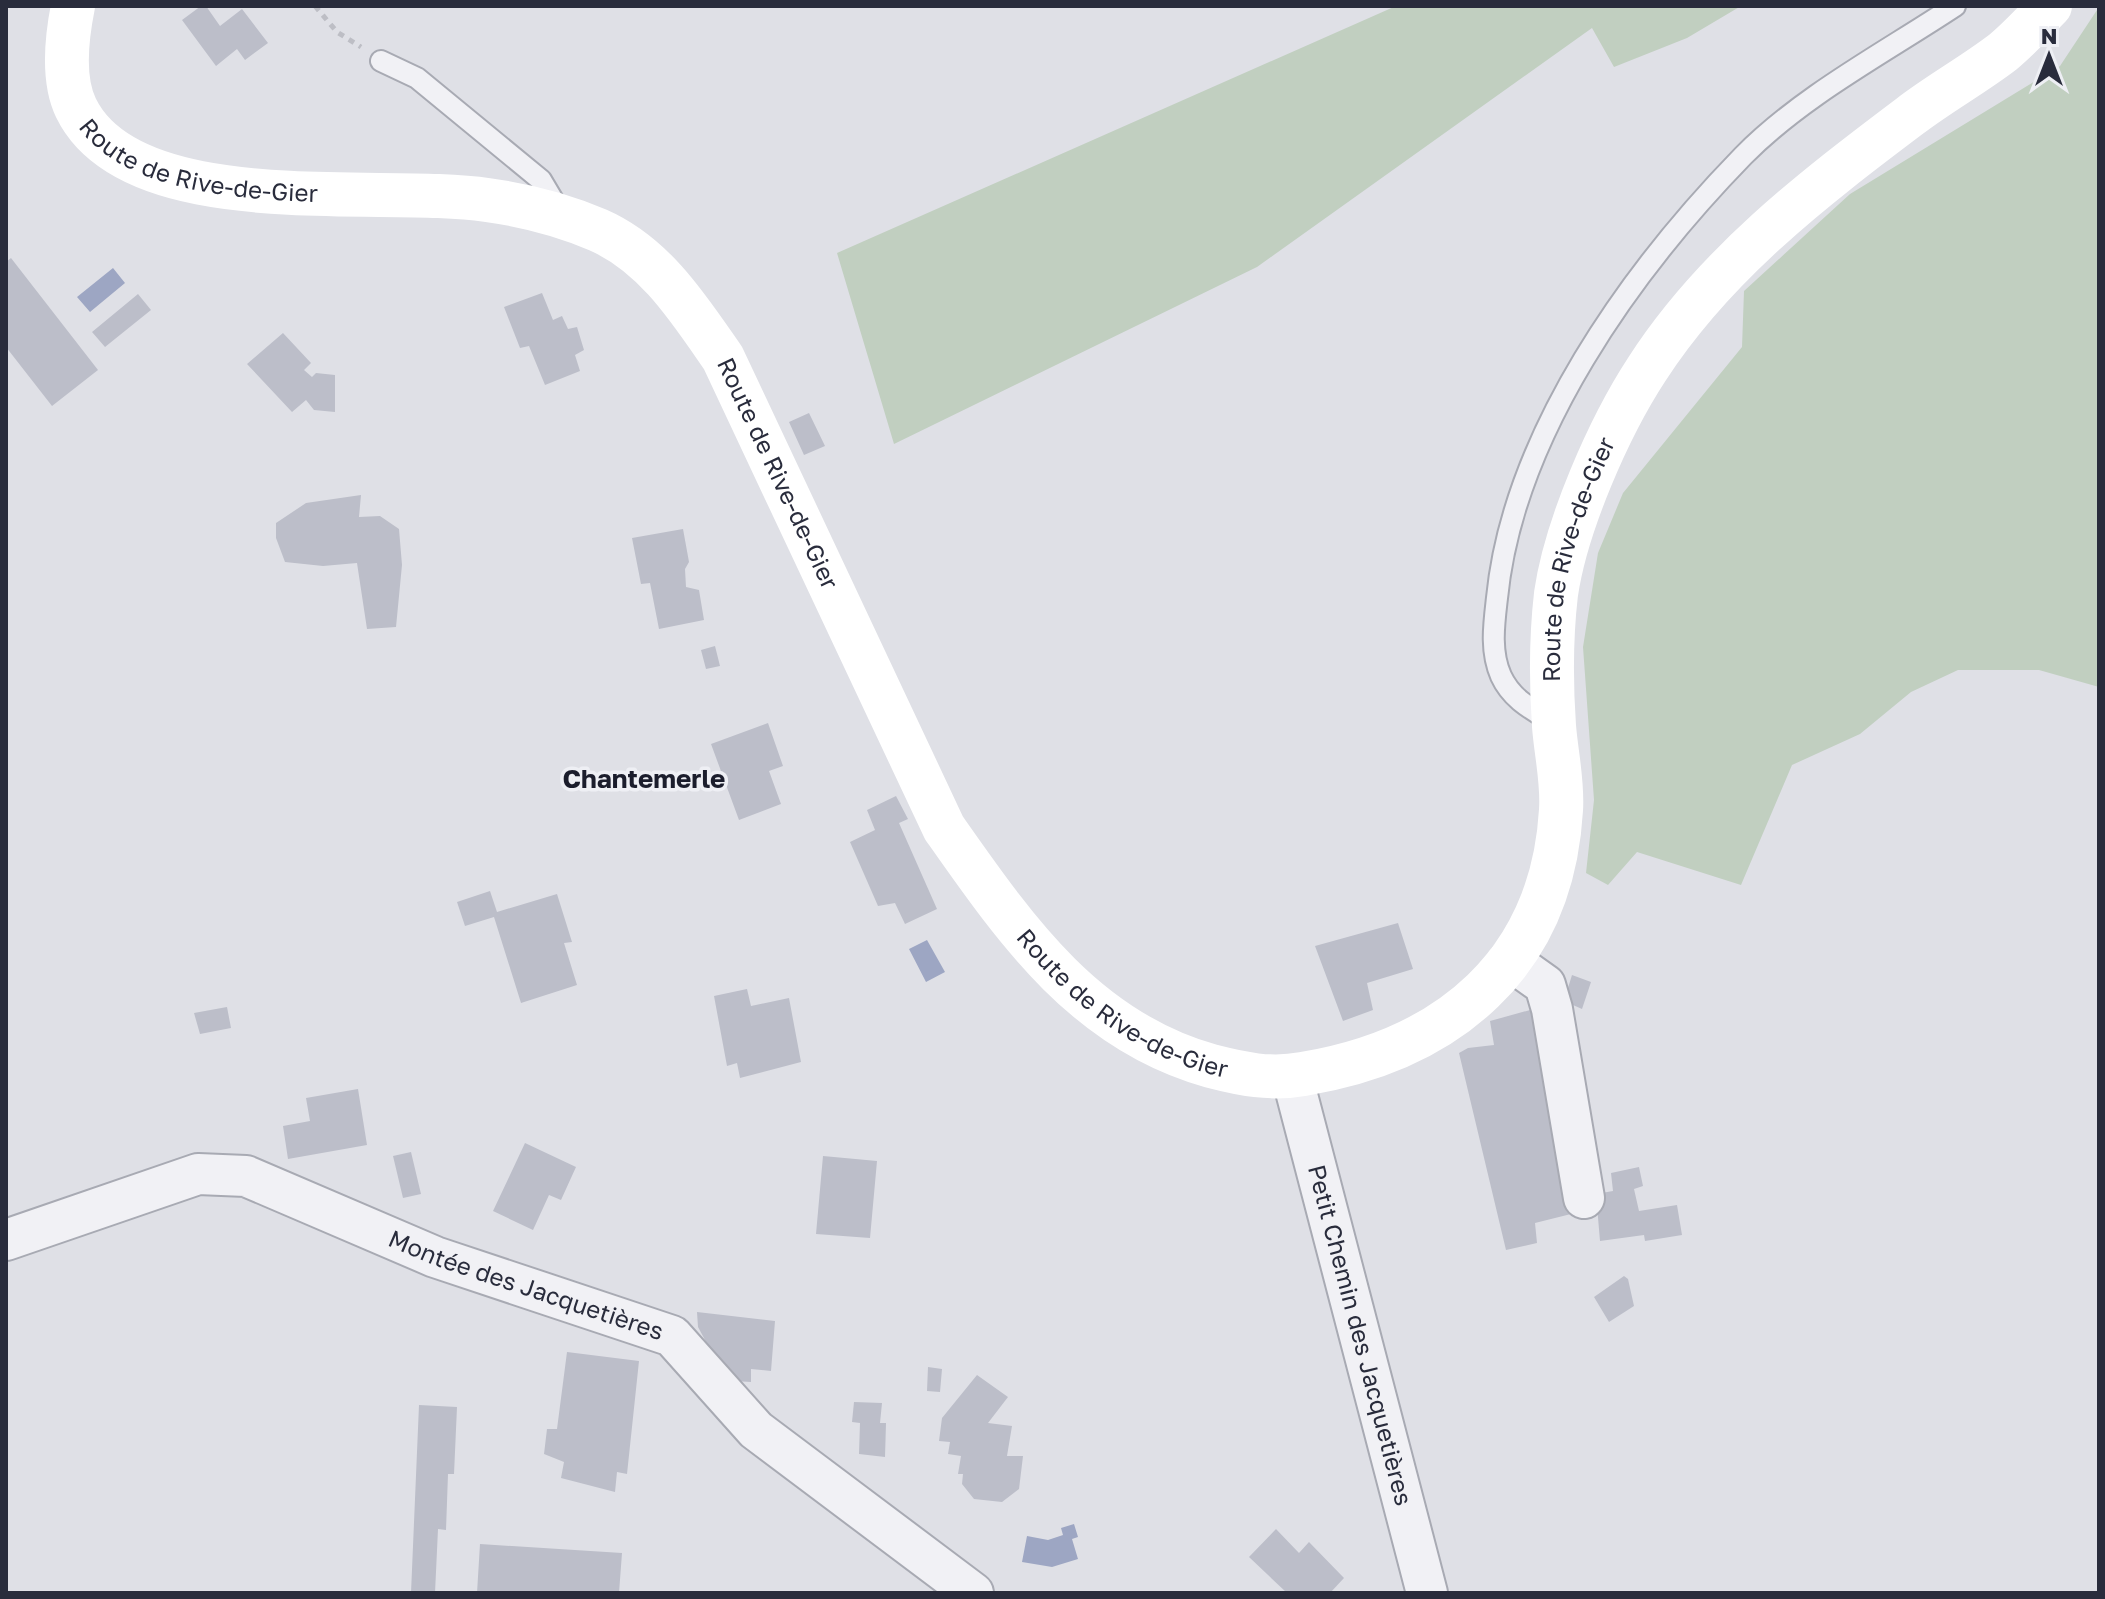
<svg xmlns="http://www.w3.org/2000/svg" width="2105" height="1599" font-family="'Golos Text',sans-serif">
	<style>
		.green { fill: #c1cfc0 }
		.water { fill: #9da6c3 }
		.building { fill: #bcbec9 }
		.lines { fill: none; stroke-linecap: round; stroke-linejoin: round }
		.lane-casing { stroke: #a8aab3; stroke-width: 24 }
		.street-casing { stroke: #a8aab3; stroke-width: 44 }
		.path { stroke: #bdbec5; stroke-width: 5; stroke-dasharray: 6 6; stroke-linecap: butt }
		.lane { stroke: #f1f1f5; stroke-width: 20 }
		.street { stroke: #f1f1f5; stroke-width: 40 }
		.secondary { stroke: #fff; stroke-width: 44 }
		.labels { text-anchor: middle; stroke-width: 7; stroke-linejoin: round; paint-order: stroke }
		.street-label { font-size: 24px; fill: #292c3c; stroke: #eeeff4 }
		.neighbourhood-label { font-size: 26px; font-weight: bold; fill: #1b1d2c; stroke: #eeeff4 }
	</style>
	<rect width="100%" height="100%" fill="#dfe0e6"/>
	<path class="green" d="M1396 6H1741L1687 38 1614 67 1592 28 1257 267 894 444 837 253Z
		M2099 7V687L2039 670H1958L1911 692 1860 734 1792 765 1741 885 1637 852 1608 885 1586 873 1594 800 1583 647 1598 553 1623 493 1742 347 1744 291 1850 194 2060 66Z"/>
	<path class="water" d="M113 268 125 283 90 312 77 297Z
		M927 940 945 972 926 982 909 949Z
		M1074 1524 1078 1537 1072 1539 1078 1559 1052 1567 1022 1562 1027 1536 1048 1540 1063 1535 1061 1528Z"/>
	<path class="building" d="M201 6H206L220 26 242 9 268 43 245 60 237 49 216 66 182 20Z
		M11 258 98 370 52 406 6 347V262Z
		M542 293 553 320 562 316 568 329 577 327 584 350 575 355 580 371 545 385 529 346 520 348 504 307Z
		M138 294 151 310 105 347 92 332Z
		M283 333 311 363 304 370 312 377 316 373 335 375V412L314 410 306 400 292 412 247 364Z
		M809 413 825 446 804 455 789 422Z
		M361 495 359 517 380 516 399 529 402 565 396 627 367 629 357 563 323 566 285 562 276 538V523L306 503Z
		M683 529 689 562 685 569 686 587 699 590 704 620 659 629 650 583 641 584 632 538Z
		M715 646 720 666 706 669 701 650Z
		M768 723 783 766 769 771 781 804 739 820 711 744Z
		M896 796 908 819 899 823 937 909 905 924 895 903 878 906 850 842 875 830 867 810Z
		M490 891 497 912 557 894 572 942 564 943 577 985 521 1003 494 917 465 926 457 902Z
		M1398 923 1413 969 1367 983 1373 1010 1343 1021 1315 946Z
		M1572 975 1591 982 1582 1009 1564 1001Z
		M747 989 751 1006 789 998 801 1062 740 1078 737 1063 727 1066 714 996Z
		M227 1007 231 1028 200 1034 194 1013Z
		M1541 1007 1575 1213 1535 1223 1537 1243 1506 1250 1459 1053 1468 1048 1494 1045 1490 1021Z
		M358 1089 367 1145 288 1159 283 1126 310 1121 306 1098Z
		M525 1143 576 1167 561 1200 549 1195 533 1230 493 1211Z
		M411 1152 421 1194 403 1198 393 1156Z
		M823 1156 877 1161 870 1238 816 1234Z
		M1639 1167 1643 1186 1634 1189 1639 1211 1677 1205 1682 1235 1645 1241 1644 1235 1600 1241 1596 1194 1613 1191 1611 1173Z
		M1624 1276 1628 1279 1634 1306 1609 1322 1594 1297Z
		M697 1312 775 1321 771 1371 751 1369V1382L735 1381 711 1351 698 1327Z
		M567 1352 639 1361 627 1474 617 1472 615 1492 561 1478 564 1462 544 1454 547 1429H557Z
		M928 1367 942 1369 940 1392 927 1391Z
		M977 1375 1008 1397 988 1423 1012 1426 1007 1456H1023L1019 1489 1002 1502 974 1499 962 1484 963 1474H958L961 1456 948 1454 950 1442 939 1441 942 1418Z
		M854 1402 882 1403 880 1423H886L885 1457 859 1454 860 1423 852 1422Z
		M419 1405 457 1407 454 1474H448L446 1530 438 1529 435 1593H411Z
		M1276 1529 1299 1553 1309 1542 1344 1578 1330 1593H1287L1249 1557Z
		M480 1544 622 1553 619 1593H477Z"/>
	<g class="lines">
		<g class="lane-casing">
			<path id="lane" d="M381 61 417 78 541 180 560 212
				M1554 723C1533 710 1512 700 1501 676 1490 651 1494 624 1497 598 1513 435 1631 271 1743 156 1802 96 1884 53 1955 6"/>
		</g>
		<g class="street-casing">
			<g id="street">
				<path d="M1510 960 1545 985 1552 1009 1584 1198"/>
				<path id="s1" d="M1292 1076 1427 1593"/>
				<path id="s2" d="M6 1240 198 1174 246 1176 435 1257 672 1336 756 1430 973 1593"/>
			</g>
		</g>
		<path class="path" d="M315 6 337 32 361 47"/>
		<use href="#lane" class="lane"/>
		<use href="#street" class="street"/>
		<path class="secondary" id="s3" d="M73 6C67 36 62 79 76 108 132 223 383 184 487 200 524 205 563 215 598 230 655 255 689 309 723 358L944 828C1015 929 1085 1031 1211 1066 1242 1074 1270 1080 1303 1074 1448 1050 1552 964 1561 810 1563 782 1556 753 1554 726 1551 682 1551 637 1556 594 1566 525 1609 427 1647 369 1714 265 1813 189 1910 116 1940 93 1973 75 2003 52 2020 38 2035 21 2050 6"/>
	</g>
	<g class="labels">
		<g class="street-label">
			<text dy="8" stroke="none"><textPath href="#s3" startOffset="246">Route de Rive-de-Gier</textPath></text>
			<text dy="8" stroke="none"><textPath href="#s3" startOffset="966">Route de Rive-de-Gier</textPath></text>
			<text dy="8" stroke="none"><textPath href="#s3" startOffset="2474">Route de Rive-de-Gier</textPath></text>
			<text dy="8" stroke="none"><textPath href="#s3" startOffset="1614">Route de Rive-de-Gier</textPath></text>
			<text dy="8" stroke="none"><textPath href="#s2" startOffset="552">Montée des Jacquetières</textPath></text>
			<text dy="8" stroke="none"><textPath href="#s1" startOffset="268">Petit Chemin des Jacquetières</textPath></text>
		</g>
		<g class="neighbourhood-label">
			<text x="644" y="788">Chantemerle</text>
		</g>
	</g>
	<rect width="2105" height="1599" fill="none" stroke="#292c3c" stroke-width="16"/>
	<g transform="translate(2049 56)" stroke="#eeeff4" stroke-width="6" paint-order="stroke">
	<path d="M0-6L14 30L0 20L-14 30Z" fill="#292c3c"/>
	<text y="-12" font-size="22" font-weight="bold" text-anchor="middle" fill="#292c3c">N</text>
	</g>
</svg>
